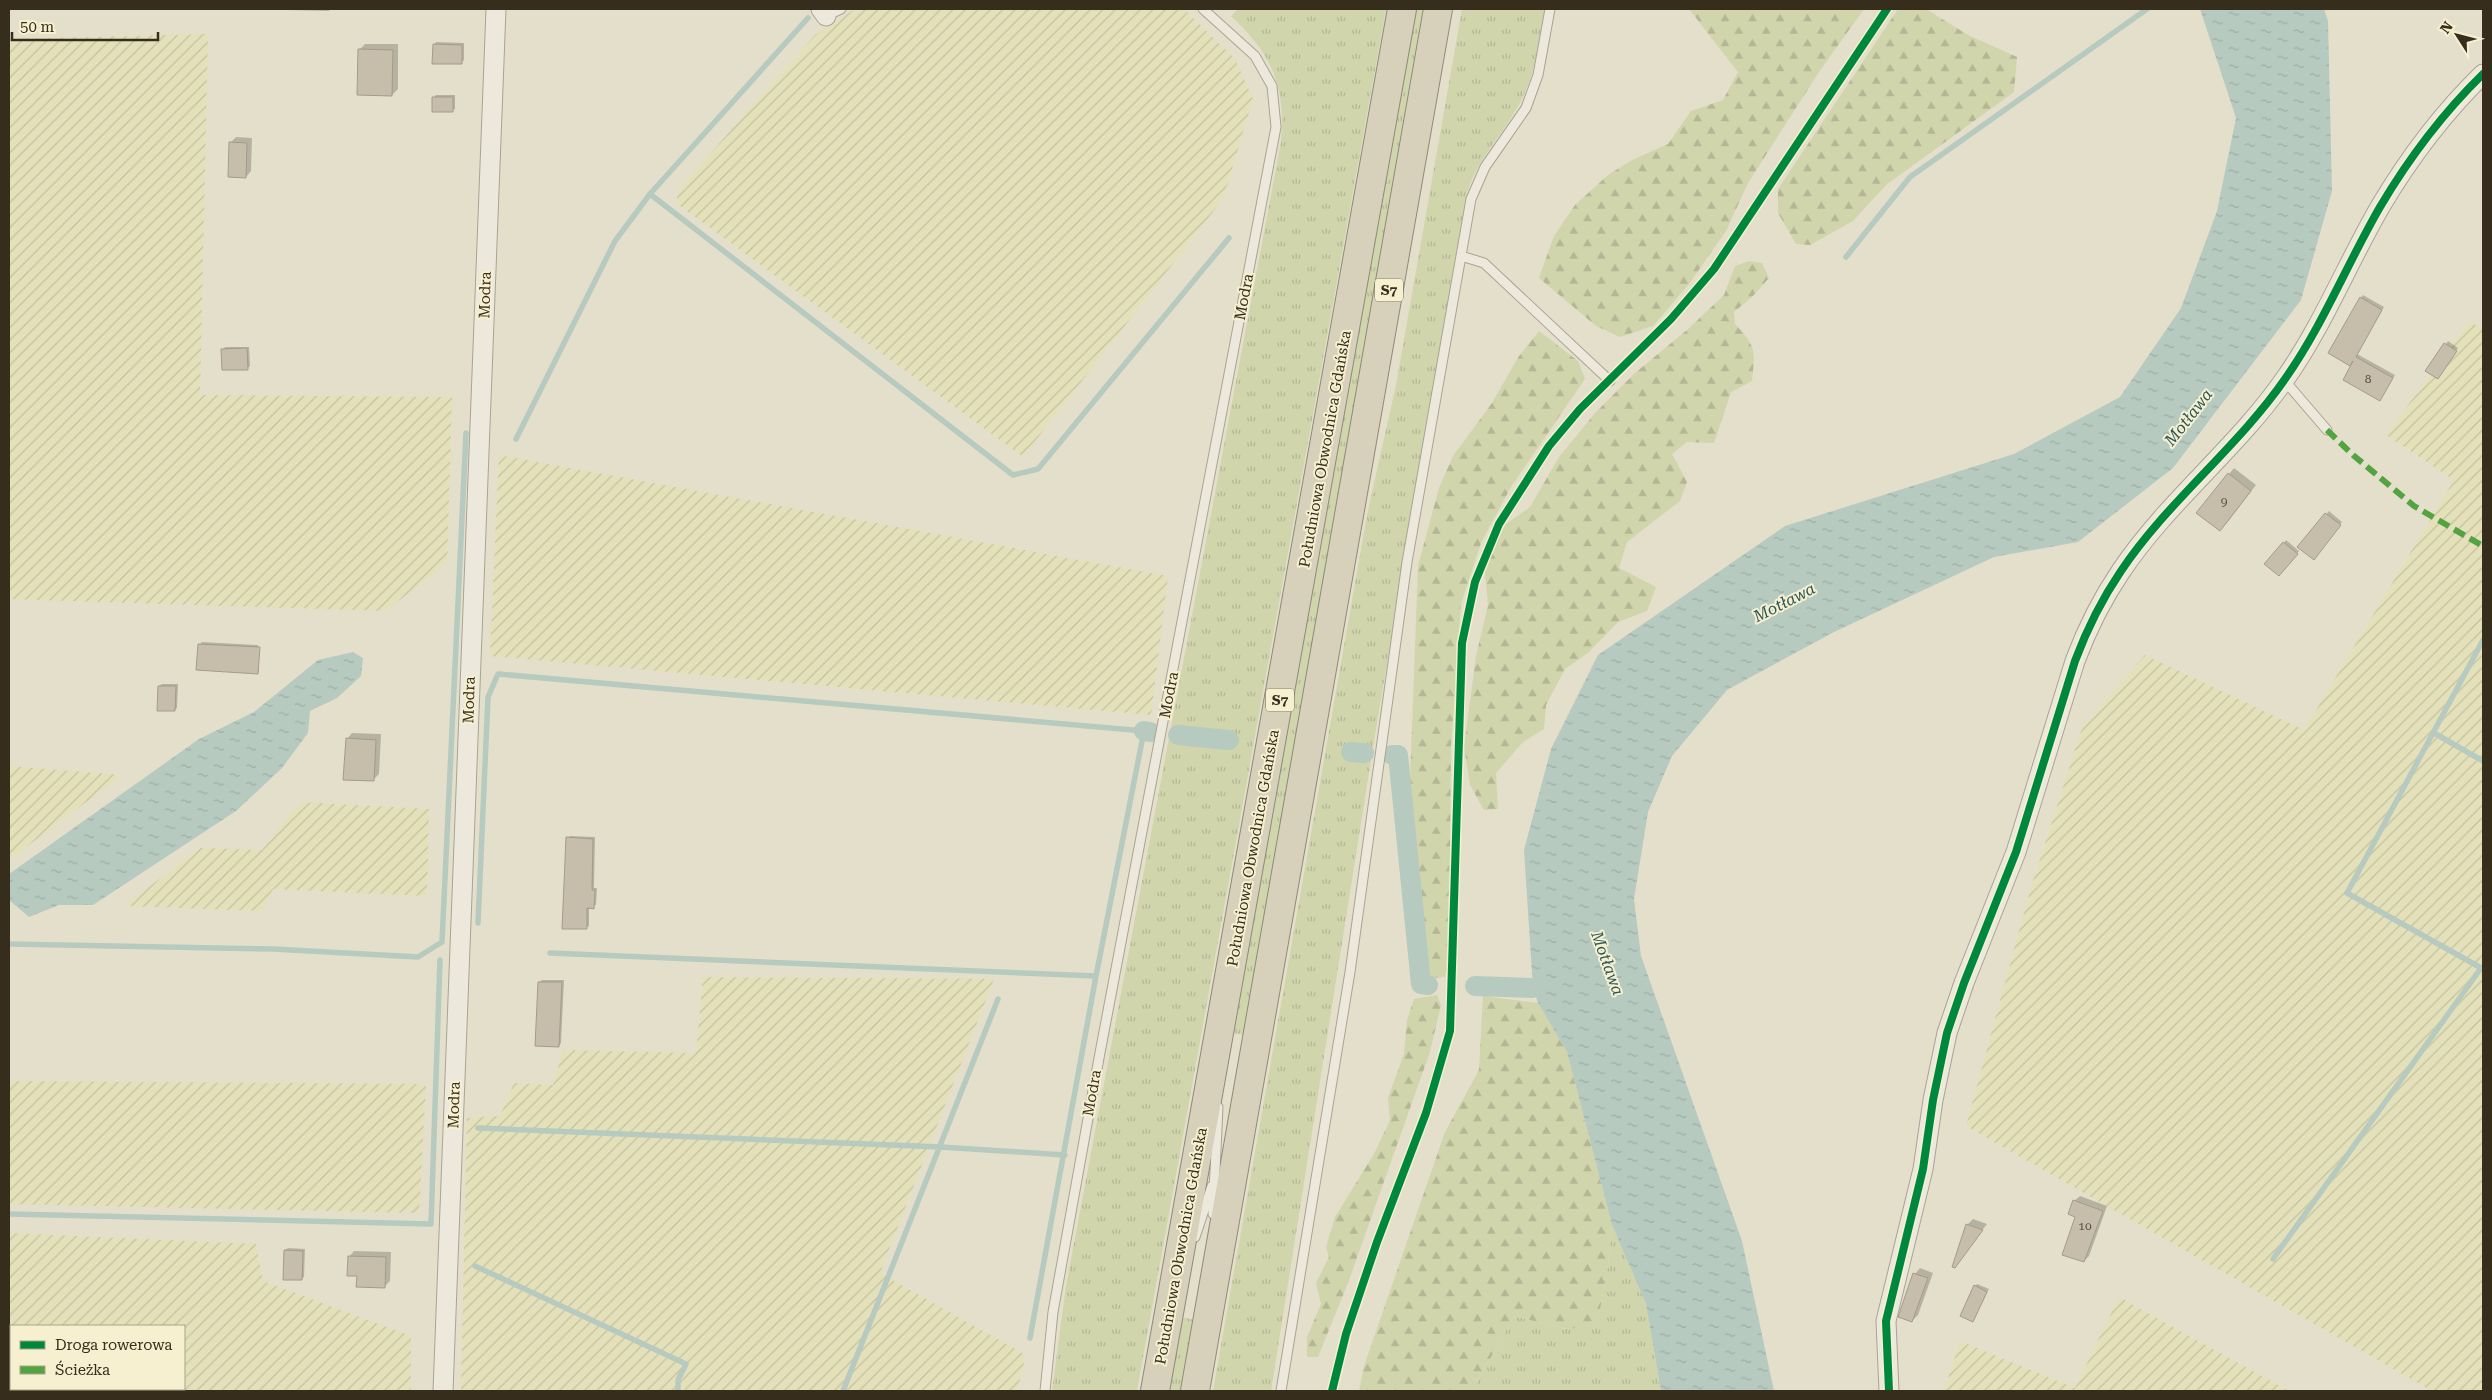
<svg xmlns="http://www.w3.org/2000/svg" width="2492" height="1400" font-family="'Roboto Serif',serif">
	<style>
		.farmland { fill: url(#farmland-furrows) }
		.grass { fill: url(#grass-tufts) }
		.forest { fill: url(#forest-firs) }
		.water { fill: url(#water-ripples) }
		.shadow { fill: #0003 }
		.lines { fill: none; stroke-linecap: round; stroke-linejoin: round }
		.stream { stroke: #b6cac0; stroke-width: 5.5 }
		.canal { stroke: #b6cac0; stroke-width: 20 }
		.building { fill: #c7bdab; stroke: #a49b8a }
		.service-casing { stroke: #a9a394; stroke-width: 11 }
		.minor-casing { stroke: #a9a394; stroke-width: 21 }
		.motorway-casing { stroke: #8e897a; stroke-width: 30 }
		.service { stroke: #ece9dc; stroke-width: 9 }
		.minor { stroke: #ece9dc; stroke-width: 19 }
		.motorway { stroke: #d7d0bb; stroke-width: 28 }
		.quiet { stroke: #53a441; stroke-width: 6; stroke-dasharray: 12 6; stroke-linecap: butt }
		.cycleway-casing { stroke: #f6f0d0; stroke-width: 11 }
		.cycleway { stroke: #00873e; stroke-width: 8 }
		.labels { text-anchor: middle; stroke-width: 4; stroke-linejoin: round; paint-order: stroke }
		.number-label { font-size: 12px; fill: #5b5140 }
		.shield { fill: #f6f0d0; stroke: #706853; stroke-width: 1 }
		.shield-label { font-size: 14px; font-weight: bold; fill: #372d1d }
		.street-label { font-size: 15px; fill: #372d1d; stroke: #f6f0d0 }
		.water-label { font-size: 16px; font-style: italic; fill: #2b5557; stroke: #f6f0d0 }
	</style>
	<defs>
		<pattern id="farmland-furrows" width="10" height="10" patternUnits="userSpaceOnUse" patternTransform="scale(1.25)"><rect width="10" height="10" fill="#e4e1ba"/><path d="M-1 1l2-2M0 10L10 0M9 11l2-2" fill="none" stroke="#c4c19f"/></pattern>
		<pattern id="grass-tufts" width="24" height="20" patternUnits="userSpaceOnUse" patternTransform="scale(1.25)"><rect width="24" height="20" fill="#d0d5ac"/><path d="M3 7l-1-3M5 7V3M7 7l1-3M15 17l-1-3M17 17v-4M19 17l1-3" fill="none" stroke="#b3b794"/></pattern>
		<pattern id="forest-firs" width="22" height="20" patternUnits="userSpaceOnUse" patternTransform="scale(1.25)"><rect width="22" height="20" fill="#d0d5ac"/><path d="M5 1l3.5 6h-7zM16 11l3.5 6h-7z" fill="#b3b794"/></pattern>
		<pattern id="water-ripples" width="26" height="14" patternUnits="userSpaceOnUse" patternTransform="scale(1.25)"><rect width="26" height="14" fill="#b6cac0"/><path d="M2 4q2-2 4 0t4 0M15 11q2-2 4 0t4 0" fill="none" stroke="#9daea5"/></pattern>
	</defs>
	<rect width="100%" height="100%" fill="#e4dfca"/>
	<path class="farmland" d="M855 9H1184L1235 59 1253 99 1223 199 1023 457 676 203 679 189 815 35Z
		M208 34 200 395 452 397 447 564 385 611 9 599V39Z
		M2469 322 2483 328V1391H2432L1966 1126 2031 887 2082 728 2145 655 2304 730 2454 480 2386 435Z
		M499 455 1168 576 1151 715 490 656Z
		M9 766 122 775 9 860Z
		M300 802 429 809 427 896 273 889 262 911 124 906 200 848 262 850Z
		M703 977 994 979 880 1273 1026 1355 1017 1391H461L467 1118 500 1116 514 1083 553 1085 563 1050 696 1053Z
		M9 1081 426 1084 419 1213 9 1204Z
		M9 1233 256 1244 263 1281 411 1336V1391H33L34 1389H184V1326H11V1337H9Z
		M2119 1297 2289 1391H1944L1960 1341 2075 1388Z"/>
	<path class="grass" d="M1238 9H1386L1137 1391H1052L1066 1286 1281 142C1286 86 1272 54 1231 16Z
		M1415 9H1426L1245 1035 1232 1033Z
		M1462 9H1545C1539 42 1535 79 1517 108 1499 140 1473 164 1465 201L1374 741 1271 1391H1213L1367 515 1396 385Z
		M1612 1225 1646 1304 1661 1391H1472L1514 1316 1567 1329 1597 1325 1608 1265Z
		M1181 1317 1195 1320 1183 1391H1167Z"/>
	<path class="forest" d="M1689 9H1864L1819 72 1748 183 1726 231 1689 284 1653 326 1620 337 1596 326 1539 278 1554 236 1575 205 1608 175 1632 160 1668 144 1691 111 1723 100 1738 72Z
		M1898 9H1926L1968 35 2017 57 2014 92 1886 185 1853 221 1810 245 1796 244 1778 213V189Z
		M1749 261 1762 263 1769 278 1753 296 1734 312 1735 324C1757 347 1755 351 1752 381L1731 392 1714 443 1687 442 1672 454 1687 482 1680 501 1627 542 1619 568 1656 587 1647 611 1618 622 1588 653 1565 669 1546 705 1544 729 1523 742 1496 773 1498 809 1484 810 1470 785 1464 747 1476 656 1488 605 1484 562 1506 524 1530 507 1559 457 1595 413 1635 373 1687 330 1724 295 1735 266Z
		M1539 331 1578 361 1585 379 1511 487 1481 543 1461 604 1451 747 1449 962 1445 977 1435 978 1424 971 1422 957 1410 779 1418 566 1439 488 1453 456 1492 403 1519 356Z
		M1437 995 1441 1005 1430 1052 1348 1283 1318 1357H1307V1337L1321 1304 1316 1283 1329 1257 1326 1247 1335 1217 1374 1154 1390 1120 1388 1098 1404 1054 1407 1020 1414 999Z
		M1483 996 1538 1003 1567 1052 1612 1225 1608 1265 1597 1326 1567 1329 1514 1316 1472 1391H1359L1364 1366 1445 1132 1479 1070Z"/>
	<path class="water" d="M2200 9H2324L2328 21 2332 191 2301 300 2173 468 2078 542 1994 557 1834 632 1727 690 1672 756 1648 812 1634 899 1641 956 1742 1241 1774 1391H1661L1646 1304 1612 1225 1567 1052 1538 1003 1533 988 1524 850 1551 749 1598 655 1785 526 2014 454 2120 397 2181 308 2217 211 2236 118Z
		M353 652 363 658 361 676 337 698 310 711 308 733 282 768 236 811 93 905H59L29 917 9 900V874L199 739 254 712 318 660Z"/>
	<path class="shadow" d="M245 9H330L329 11Z
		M404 9H428L426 10Z
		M436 42 464 43V60L461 63 434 45Z
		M365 44H398V89L392 95 359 50Z
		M436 95H455V109L452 111 434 97Z
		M236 137 252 138 251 171 246 177 230 143Z
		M2363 295 2384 307 2357 354 2395 375 2382 397 2354 361 2350 365 2361 298Z
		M2448 341 2458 348 2440 375 2427 371Z
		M225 347H249L250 366 247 369 223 350Z
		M2234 468 2256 485 2226 524 2198 512Z
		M2329 511 2342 522 2316 555 2299 547Z
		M2286 540 2299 551 2279 574 2284 543Z
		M202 642 258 645 259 672 199 645Z
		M162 684H178L177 708 175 710 159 686Z
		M352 733 381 734 379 774 373 780 347 739Z
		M570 836 595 837 594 888H597L596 905 589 907V926L586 928 567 838Z
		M542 980H564L561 1043 559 1046 539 982Z
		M2080 1196 2107 1206 2089 1256 2084 1261 2074 1201Z
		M1973 1219 1987 1224 1955 1266 1967 1225Z
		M288 1248 305 1249 304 1277 301 1279 285 1250Z
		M354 1251 391 1252 390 1281 384 1287 358 1275 349 1257Z
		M1920 1268 1933 1273 1918 1315 1912 1321 1915 1274Z
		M1977 1284 1989 1289 1973 1321 1975 1286Z"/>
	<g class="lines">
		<path class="stream" d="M650 194 1013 475 1038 469 1229 238
			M1846 257 1910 177 2147 9
			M516 439 615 241 650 194 808 18
			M2483 640 2347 893 2483 969
			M2434 733 2483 761
			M478 923 488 697 498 674 1144 731 1096 976 1030 1338
			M9 944 273 949 418 957 442 942 466 433
			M550 953 1096 976
			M478 1128 941 1147 1065 1155
			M9 1214 431 1224 440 960
			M2273 1259 2481 968
			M475 1266 686 1364 678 1380V1391
			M843 1391 998 999"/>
		<path class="canal" d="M1144 731 1150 732
			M1178 735 1229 740
			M1351 752 1364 753
			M1392 755H1398L1421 984 1428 985
			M1475 986 1533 988"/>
	</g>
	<path class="building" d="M433 44 462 45V64H432Z
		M358 49 393 50 392 96 357 95Z
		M432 97H453V112H432Z
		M229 142 247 143 246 178 228 177Z
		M2360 297 2382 310 2356 357 2393 378 2380 401 2343 380 2353 361 2350 366 2328 353Z
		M2444 343 2457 351 2438 379 2425 371Z
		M247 348 248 370H222L221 349Z
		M2228 473 2251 491 2220 531 2196 513Z
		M2325 513 2341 525 2314 560 2297 547Z
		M2283 542 2298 554 2279 576 2264 564Z
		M198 644 260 647 258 674 196 670Z
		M158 686H176L175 711H157Z
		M346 738 376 740 374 781 343 780Z
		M566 837 593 839 592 890H595L594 909 587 908V929H562Z
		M538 982H562L559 1047 535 1046Z
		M2073 1200 2103 1211 2084 1262 2062 1255 2075 1217 2068 1214Z
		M1966 1224 1983 1230 1955 1268 1952 1267Z
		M284 1250 303 1251 302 1280H283Z
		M348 1256 386 1257 385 1288 356 1287 357 1276H347Z
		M1913 1273 1928 1278 1912 1322 1898 1317Z
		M1974 1285 1987 1292 1973 1322 1960 1316Z"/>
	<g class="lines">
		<g class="service-casing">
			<path id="service" d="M826 16 841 9
				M1461 256 1484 263 1610 381
				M2284 380 2327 430
				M1213 1214 1218 1107
				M1195 1237 1212 1186
				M1045 1391 1053 1312 1099 1058 1276 127 1272 86 1255 56 1203 9
				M1281 1391 1350 972 1407 562 1471 199 1485 167 1526 108 1538 75 1550 9"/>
		</g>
		<g class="minor-casing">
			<path id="minor" d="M821 9 826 16
				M443 1391 496 9
				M1889 1391 1886 1321 1923 1169 1933 1100 1947 1033 1964 983 2016 852 2075 661C2087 629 2102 599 2121 571 2168 501 2237 448 2285 379 2323 325 2347 264 2380 207 2409 158 2442 114 2483 74"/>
		</g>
		<g class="motorway-casing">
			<path id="motorway" d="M1155 1391 1402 9
				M1195 1391 1438 9"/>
		</g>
		<use href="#service" class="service"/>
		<use href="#minor" class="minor"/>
		<use href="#motorway" class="motorway"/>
		<path class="quiet" d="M2327 430 2353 455 2414 506 2483 546"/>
		<g class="cycleway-casing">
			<path id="cycleway" d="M1332 1391 1346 1334 1377 1242 1426 1113 1450 1031 1462 643 1475 582 1499 524 1549 446 1580 409 1671 319 1714 269 1887 9
				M1889 1391 1886 1321 1923 1169 1933 1100 1947 1033 1964 983 2016 852 2075 661C2087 629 2102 599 2121 571 2168 501 2237 448 2285 379 2323 325 2347 264 2380 207 2409 158 2442 114 2483 74"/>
		</g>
		<use href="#cycleway" class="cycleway"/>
	</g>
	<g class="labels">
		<g class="number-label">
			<text x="2368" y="383">8</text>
			<text x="2224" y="506">9</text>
			<text x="2085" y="1230">10</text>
		</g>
		<g class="shield">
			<rect x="1375" y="278.5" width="28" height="23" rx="4"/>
			<rect x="1266" y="688.5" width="28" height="23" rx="4"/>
		</g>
		<g class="shield-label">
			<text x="1389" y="295">S7</text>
			<text x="1280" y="705">S7</text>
		</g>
		<g class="street-label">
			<text transform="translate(485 295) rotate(-88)" y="5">Modra</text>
			<text transform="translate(1244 297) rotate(-79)" y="5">Modra</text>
			<text transform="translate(1325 449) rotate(-80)" y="5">Południowa Obwodnica Gdańska</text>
			<text transform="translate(1169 695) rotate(-79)" y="5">Modra</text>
			<text transform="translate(469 700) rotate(-88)" y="5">Modra</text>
			<text transform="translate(1253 848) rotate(-80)" y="5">Południowa Obwodnica Gdańska</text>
			<text transform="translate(1092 1093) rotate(-80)" y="5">Modra</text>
			<text transform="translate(454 1105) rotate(-88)" y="5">Modra</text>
			<text transform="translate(1181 1246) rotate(-80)" y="5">Południowa Obwodnica Gdańska</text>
		</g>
		<g class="water-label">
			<text transform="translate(2188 417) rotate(-52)" y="6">Motława</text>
			<text transform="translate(1784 602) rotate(-27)" y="6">Motława</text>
			<text transform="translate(1608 963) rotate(70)" y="6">Motława</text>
		</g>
	</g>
	<rect width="2492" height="1400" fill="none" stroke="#372d1d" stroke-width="20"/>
	<rect x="10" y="1325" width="175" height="65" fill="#f6f0d0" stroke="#aaa288"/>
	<rect x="20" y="1341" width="25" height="8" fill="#00873e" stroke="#aaa288"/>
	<text x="55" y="1350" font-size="15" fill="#372d1d">Droga rowerowa</text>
	<rect x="20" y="1366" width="25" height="8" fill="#53a441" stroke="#aaa288"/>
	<text x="55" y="1375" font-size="15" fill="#372d1d">Ścieżka</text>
	<g transform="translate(2457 35) rotate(306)" stroke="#f6f0d0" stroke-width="4" paint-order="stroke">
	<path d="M0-4L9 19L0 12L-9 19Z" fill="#372d1d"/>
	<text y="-8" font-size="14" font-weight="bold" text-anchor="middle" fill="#372d1d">N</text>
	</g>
	<path d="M12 32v8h146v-8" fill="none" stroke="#372d1d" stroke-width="2.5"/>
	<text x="20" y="32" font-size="15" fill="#372d1d" stroke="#f6f0d0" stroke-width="4" paint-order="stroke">50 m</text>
</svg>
